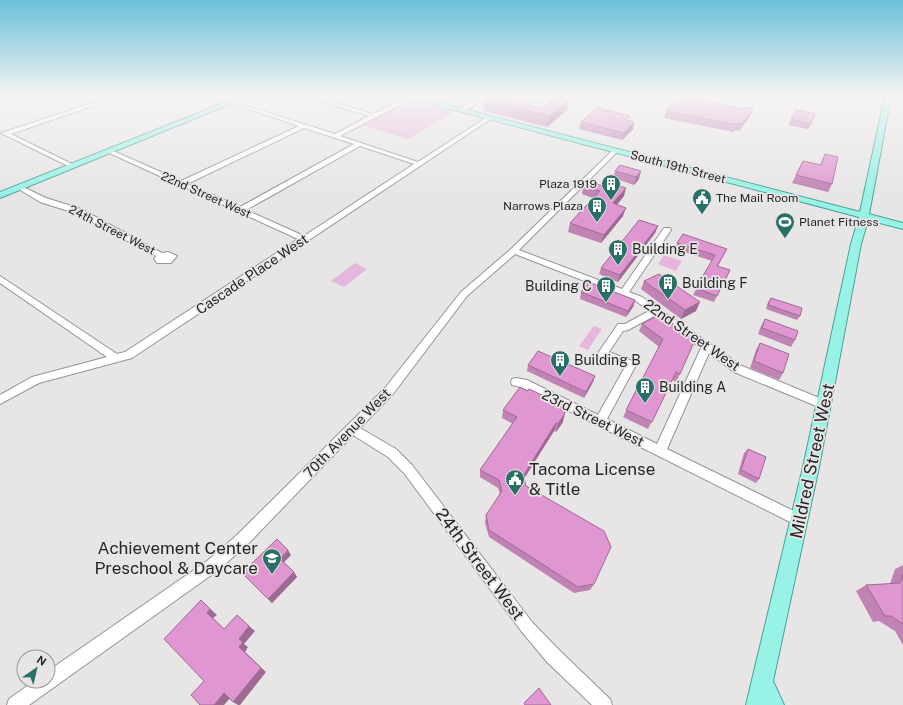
<svg xmlns="http://www.w3.org/2000/svg" width="903" height="705" font-family="'Public Sans',sans-serif">
	<style>
		.green { fill: #e6b6dc }
		.lines { fill: none; stroke-linecap: round; stroke-linejoin: round }
		.minor-casing { stroke: #969396; stroke-width: 2 }
		.major-casing { stroke: #45a498; stroke-width: 2 }
		.minor { fill: #fff; fill-rule: evenodd }
		.major { fill: #99f2e6; fill-rule: evenodd }
		.wall { fill: #c182b4 }
		.shaded-wall { fill: #9d6a92 }
		.building { fill: #e097d1; stroke: #9d6a92 }
		.labels { text-anchor: middle; stroke-width: 3.5; stroke-linejoin: round; paint-order: stroke }
		.far-street-label { font-size: 12px; fill: #262525; stroke: #e8e5e7 }
		.far-poi-label { font-size: 12px; fill: #262525; stroke: #e8e5e7; text-anchor: end }
		.poi-label { font-size: 14px; fill: #262525; stroke: #e8e5e7; text-anchor: start }
		.street-label { font-size: 14px; fill: #262525; stroke: #e8e5e7 }
		.near-street-label { font-size: 17px; fill: #262525; stroke: #e8e5e7 }
		.near-poi-label { font-size: 17px; fill: #262525; stroke: #e8e5e7; text-anchor: start }
	</style>
	<rect width="100%" height="100%" fill="#e8e5e7"/>
	<path class="green" d="M409 100 454 112 408 139 361 125Z
		M664 255 682 261 676 271 658 264Z
		M355 263 367 269 344 287 331 281Z
		M594 326 602 329 588 350 579 346Z"/>
	<g class="lines">
		<g class="minor-casing">
			<path id="minor" d="M10 96H17L28 101 23 102Z
				M114 96H122L11 134 74 165V167H70L1 133Z
				M303 96H311L373 114 409 96H413V98L340 136 418 162 487 117 492 118 132 358 39 383 0 404V395L32 377 107 357 0 283V276L117 354 125 352 298 239 107 152V150H111L181 181 299 126 231 103V101L335 134 369 116ZM304 128 354 144 240 207 187 184ZM360 146 414 164 304 236 246 210Z
				M470 96H486L502 99 499 101 483 99 482 101 463 111H459V109L478 98Z
				M550 96H556L543 107 524 106 521 104 524 102 540 104Z
				M613 150 618 151 519 250 622 289 664 228H670L671 230 629 292 642 297 657 307 661 308 662 311 742 366 829 402 830 405 829 408 825 409 821 408 734 372 709 353 667 449 804 516 806 520 804 524 799 526 794 524 521 387 512 385 511 382 512 379 516 378 527 380 598 415 625 367 599 356 598 353 618 324H625L649 311 636 301 515 254 467 296 393 394 360 428 396 449 412 465 532 622 559 650 610 699 612 705H592L547 662 522 632 404 473 388 457 353 435 247 545 217 571 29 705H7L9 699 34 681H48V671L207 561 237 535 385 388 461 292 511 249ZM656 315 701 348 657 444 607 419 636 365 635 362 609 352 623 331 628 330Z
				M19 185 46 198 81 209 162 253 168 252 177 256 171 263H157L154 259 156 256 75 213 40 202 17 188V186Z"/>
		</g>
		<g class="major-casing">
			<path id="major" d="M241 96H250L0 198V192Z
				M404 96H414L860 212 885 96H891L869 214 903 223V229L868 220 861 244 819 467 773 681 784 705H746L803 467 851 244 859 217 405 97Z"/>
		</g>
		<use href="#minor" class="minor"/>
		<use href="#major" class="major"/>
	</g>
	<path class="wall" d="M486 96H505V99L542 108 569 100 567 110 547 127 484 111 485 100Z
		M693 96 692 99 742 109H753L750 116 739 131 735 130 734 132 664 118 666 111Z
		M796 110 811 124 808 129 788 125Z
		M629 121 633 129 622 140 579 129 581 122Z
		M825 154 832 184 828 192 792 183 803 161 820 165Z
		M620 165 639 179 634 185 613 178 615 171Z
		M583 186 624 196 617 205 623 216 601 243 568 232 570 223 593 198 582 194Z
		M658 226 655 233 618 282 599 274 601 268Z
		M677 243 727 249 718 266 730 270 714 302 693 295 712 261 675 249Z
		M644 281 696 311 681 319 641 289Z
		M581 292 635 300 633 307 626 317 580 299Z
		M771 298 800 316 797 320 766 309 768 302Z
		M660 314 680 374 676 382 672 380 648 429 623 417 659 347 639 331 642 324Z
		M765 319 795 340 791 347 758 334 761 326Z
		M760 343 783 373 779 380 750 368 756 350Z
		M528 365 595 376 593 382 584 398 527 371Z
		M503 410 563 422 556 432 554 431 524 479 526 486 594 584 590 590 574 593 489 537 485 523 486 515 500 495 498 488 480 477V470L513 424 502 418Z
		M748 449 759 479 756 483 738 474 744 453Z
		M291 555 284 562 294 572 297 577 272 603 242 573Z
		M903 565V645L895 631 879 621 873 622 856 591 866 585 890 584 895 569Z"/>
	<path class="shaded-wall" d="M503 96H505L504 105 500 98Z
		M569 100 567 110 547 127 549 116Z
		M753 109 750 116 739 131 743 124Z
		M634 122 633 129 622 140 624 133Z
		M641 171 639 179 634 185 636 177Z
		M626 188 624 196 611 211 613 203Z
		M626 208 623 216 601 243 604 235Z
		M658 226 655 233 618 282 620 275Z
		M635 300 633 307 626 317 628 311Z
		M700 302 696 311 681 319 685 310Z
		M595 376 593 382 584 398 586 392Z
		M565 413 563 422 556 432 558 424Z
		M556 423 554 431 521 483 523 476Z
		M288 550 291 555 283 563 280 559Z
		M294 572 297 577 272 603 268 599Z
		M201 600 217 615 213 618 230 634 207 613Z
		M249 626 255 631 244 644 248 647 245 652 266 672 240 705H238L233 702 239 647V639Z
		M224 693 231 697 224 705H214Z"/>
	<path class="building" d="M486 96H503L500 98 542 108 557 97 569 100 549 116 485 100Z
		M680 96H693L690 98 742 109 744 107 753 109 743 124 738 123 737 125 666 111Z
		M597 108 630 116 626 120 634 122 624 133 581 122Z
		M796 110 815 114 811 124 791 119Z
		M825 154 838 157 832 184 796 175 803 161 821 165Z
		M620 165 641 171 636 177 615 171Z
		M585 180 609 188 613 184 626 188 613 203 626 208 604 235 570 223 600 191 583 186Z
		M639 220 658 226 620 275 601 268Z
		M683 234 727 249 717 266 730 270 717 296 696 288 715 255 677 243Z
		M659 274 700 302 685 310 644 281Z
		M589 282 635 300 628 311 581 292Z
		M771 298 802 308 800 316 768 305Z
		M660 314 695 340 680 374 676 372 652 422 626 410 663 339 642 324Z
		M765 319 798 331 795 340 762 328Z
		M760 343 789 354 783 373 754 361Z
		M538 351 595 376 586 392 528 365Z
		M520 387 527 391 529 389 561 404 565 413 558 424 556 423 523 476 526 486 604 531 611 547 594 584 578 587 489 530 486 515 502 491 499 480 480 470 517 417 503 410Z
		M748 449 766 457 759 479 741 470Z
		M277 539 288 550 280 559 294 572 268 599 242 573Z
		M903 574V624L891 616H885L866 585 900 583Z
		M201 600 210 609 207 613 224 629 237 615 249 626 239 639 243 642 239 647 261 668 233 702 224 693 214 705H200L191 695 204 681 164 639Z
		M539 688 551 705H525L524 703Z"/>
	<linearGradient id="sky" x2="0" y2="1"><stop stop-color="#6bc0d8"/><stop offset="0.49" stop-color="#f5f3f4"/><stop offset="1" stop-color="#f5f3f4" stop-opacity="0"/></linearGradient>
	<rect width="903" height="195" fill="url(#sky)"/>
	<defs>
		<g id="building-pin" transform="scale(1)"><path d="M0 17L-7.5 6A9.5 9.5 0 1 1 7.5 6Z" fill="#286f66" stroke="#e8e5e7"/><path d="M-4-6H4V6H1V3H-1V6H-4ZM-2.5-4.3h1.7v1.8h-1.7ZM.8-4.3h1.7v1.8H.8ZM-2.5-1h1.7V.8h-1.7ZM.8-1h1.7V.8H.8Z" fill="#fff"/></g>
		<g id="civic-pin" transform="scale(1)"><path d="M0 17L-7.5 6A9.5 9.5 0 1 1 7.5 6Z" fill="#286f66" stroke="#e8e5e7"/><path d="M-.6-6.5H3V-4.5H.6V-3L4-1V1h2V6H-6V1h2V-1L-.6-3ZM-1.2 2.5V6h2.4V2.5Z" fill="#fff"/></g>
		<g id="stadium-pin" transform="scale(1)"><path d="M0 17L-7.5 6A9.5 9.5 0 1 1 7.5 6Z" fill="#286f66" stroke="#e8e5e7"/><path d="M0-5a6.5 5 0 1 0 0 10a6.5 5 0 1 0 0-10ZM-3.5-1.8h7v3.6h-7Z" fill="#fff"/></g>
		<g id="school-pin" transform="scale(1)"><path d="M0 17L-7.5 6A9.5 9.5 0 1 1 7.5 6Z" fill="#286f66" stroke="#e8e5e7"/><path d="M0-5L7-2L0 1L-7-2ZM-4 1L0 2.5L4 1V4Q0 6-4 4Z" fill="#fff"/></g>
	</defs>
	<g fill-rule="evenodd">
		<use href="#building-pin" x="611" y="184"/>
		<use href="#civic-pin" x="702" y="198"/>
		<use href="#building-pin" x="597" y="206"/>
		<use href="#stadium-pin" x="785" y="222"/>
		<use href="#building-pin" x="618" y="249"/>
		<use href="#building-pin" x="668" y="283"/>
		<use href="#building-pin" x="606" y="286"/>
		<use href="#building-pin" x="560" y="360"/>
		<use href="#building-pin" x="645" y="387"/>
		<use href="#civic-pin" x="515" y="479"/>
		<use href="#school-pin" x="272" y="558"/>
	</g>
	<g class="labels">
		<g class="far-street-label">
			<text transform="translate(678 167) rotate(15)" y="4">South 19th Street</text>
			<text transform="translate(206 195) rotate(24)" y="4">22nd Street West</text>
			<text transform="translate(112 230) rotate(27)" y="4">24th Street West</text>
		</g>
		<g class="far-poi-label">
			<text x="597" y="188">Plaza 1919</text>
			<text x="716" y="202" text-anchor="start">The Mail Room</text>
			<text x="583" y="210">Narrows Plaza</text>
			<text x="799" y="226" text-anchor="start">Planet Fitness</text>
		</g>
		<g class="poi-label">
			<text x="632" y="254">Building E</text>
			<text x="682" y="288">Building F</text>
			<text x="592" y="291" text-anchor="end">Building C</text>
			<text x="574" y="365">Building B</text>
			<text x="659" y="392">Building A</text>
		</g>
		<g class="street-label">
			<text transform="translate(252 274) rotate(-34)" y="5">Cascade Place West</text>
			<text transform="translate(692 335) rotate(35)" y="5">22nd Street West</text>
			<text transform="translate(593 418) rotate(26)" y="5">23rd Street West</text>
			<text transform="translate(347 433) rotate(-46)" y="5">70th Avenue West</text>
		</g>
		<g class="near-street-label">
			<text transform="translate(812 461) rotate(-78)" y="6">Mildred Street West</text>
			<text transform="translate(480 564) rotate(53)" y="6">24th Street West</text>
		</g>
		<g class="near-poi-label">
			<text x="529" y="475">Tacoma License<tspan x="529" dy="20">&amp; Title</tspan></text>
			<text x="258" y="554" text-anchor="end">Achievement Center<tspan x="258" dy="20">Preschool &amp; Daycare</tspan></text>
		</g>
	</g>
	<g transform="translate(36 669) rotate(34)"><circle r="19" fill="#e8e5e7" stroke="#9a9899"/>
	<path d="M0-3L7 15L0 10L-7 15Z" fill="#286f66"/>
	<text y="-6" font-size="11" font-weight="bold" text-anchor="middle" fill="#262525">N</text>
	</g>
</svg>
